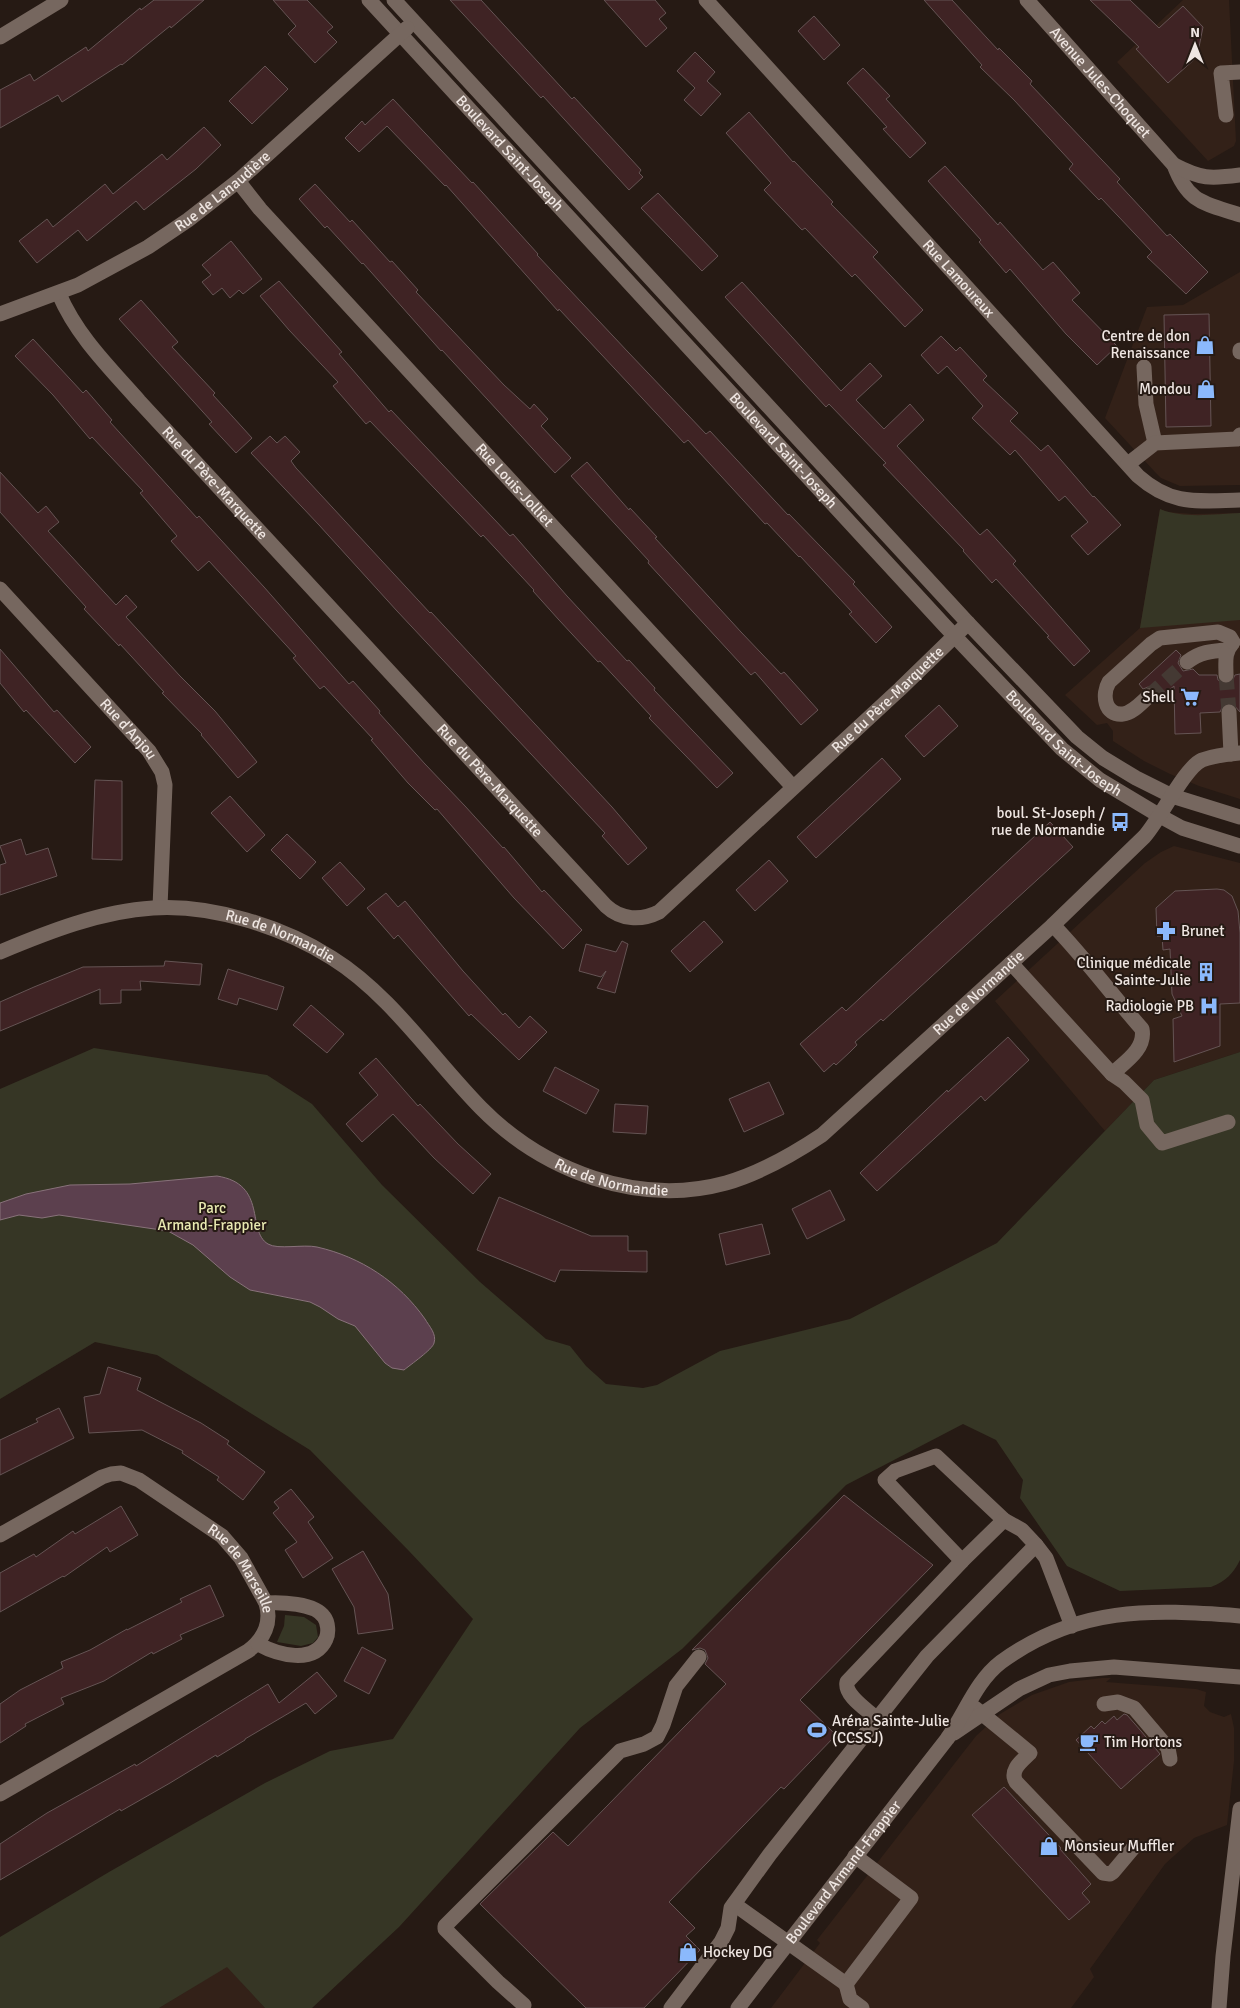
<svg xmlns="http://www.w3.org/2000/svg" width="1240" height="2008" font-family="Signika,sans-serif">
	<style>
		.built { fill: #332118 }
		.green { fill: #363625 }
		.water { fill: #5c404e; stroke: #88727a }
		.building { fill: #3f2324; stroke: #655454 }
		.lines { fill: none; stroke-linecap: round; stroke-linejoin: round }
		.minor-tunnel { stroke: #443933; stroke-width: 15; stroke-dasharray: 15 8; stroke-linecap: butt }
		.minor { stroke: #76675f; stroke-width: 15 }
		.labels { text-anchor: middle; stroke-width: 4; stroke-linejoin: round; paint-order: stroke }
		.street-label { font-size: 15px; fill: #efe6e2; stroke: #261a14 }
		.poi-label { font-size: 15px; fill: #efe6e2; stroke: #261a14; text-anchor: end }
		.park-label { font-size: 15px; fill: #e8e9b1; stroke: #261a14 }
	</style>
	<rect width="100%" height="100%" fill="#261a14"/>
	<path class="built" d="M1183 0H1229L1236 141 1234 146 1208 161 1117 62Z
		M1240 272V485L1180 486 1161 478 1155 472 1105 418 1147 307 1183 305Z
		M1160 509 1167 512 1193 514 1240 513V799L1199 786 1170 774 1144 761 1113 741V731L1107 723 1097 725 1065 695 1140 628Z
		M1174 846 1240 863V1052L1154 1080 1105 1131 995 1001 1145 863 1161 852Z
		M1102 1678H1111L1106 1682 1196 1689 1206 1692 1204 1706 1210 1712 1224 1717 1231 1714 1234 1728V1761L1227 1825 1194 1838 1165 1864 1090 1969 1094 1977 1071 2008H771L820 1943 817 1940 976 1736 1000 1714 1032 1695 1069 1682Z
		M227 1966 265 2008H159Z"/>
	<path class="green" d="M1160 509C1184 519 1215 514 1240 513V620L1140 628Z
		M94 1048 267 1075 312 1104 382 1185 480 1282 546 1339 570 1346 586 1366 606 1384 643 1388 657 1385 720 1351 850 1319 997 1243 1154 1080 1240 1052V1560C1233 1574 1226 1581 1211 1587L1120 1591 1067 1566 1020 1498 1023 1480 996 1440 963 1424 846 1485 682 1649 580 1728 399 1927 312 2008H265L227 1967 159 2008H0V1937L109 1872 265 1783 330 1751 393 1739 473 1619 409 1551 310 1450 157 1355 95 1342 0 1399V1089Z
		M285 1615 304 1617 316 1625 318 1637 313 1643 301 1646 277 1642 284 1626Z"/>
	<path class="water" d="M217 1176C268 1184 246 1231 268 1244 278 1250 303 1244 317 1247 361 1257 399 1282 425 1319 429 1326 437 1334 434 1343 433 1349 410 1365 404 1370L392 1368 385 1363 355 1326 338 1319 320 1307 310 1302 250 1290 230 1277 193 1245 168 1231 59 1215 42 1218 19 1215 0 1220V1203L26 1194 70 1185 130 1184Z"/>
	<path class="building" d="M154 0H204L171 28 170 26 122 65 121 64 62 102 58 95 0 128V90L30 74 34 81 86 47 88 51 140 8 141 10Z
		M273 0H307L333 27 327 32 337 42 315 63 288 34 296 26Z
		M450 0H481L572 99 574 97 641 170 639 173 643 177 629 190 543 96 541 98Z
		M604 0H655L666 13 659 19 667 28 646 47Z
		M924 0H952L998 50 999 48 1032 81 1030 84 1120 179 1117 182 1167 236 1170 234 1208 272 1186 294 1147 257 1152 252 1101 198 1099 200 1069 169 1073 164 1014 100 980 67 982 65Z
		M1090 0H1130L1159 28 1183 6 1203 27 1197 57 1168 83 1136 49 1139 47Z
		M814 16 840 45 824 60 798 31Z
		M695 52 715 72 707 81 721 94 701 116 684 100 695 88 677 71Z
		M265 66 288 89 252 124 229 101Z
		M863 68 890 96 886 99 926 143 910 158 883 129 887 127 847 83Z
		M393 99 472 183 473 182 538 254 537 255 628 352 706 434 710 431 788 515 789 514 855 582 853 584 892 627 876 643 849 614 852 612 800 556 799 557 767 523 765 524 688 440 684 443 559 309 558 311 446 185 445 186 387 126 359 152 345 138 362 121 365 125Z
		M749 112 793 162 794 161 833 202 831 204 878 252 873 257 923 310 905 327 855 274 852 277 805 228 802 230 764 190 771 183 726 133Z
		M204 127 221 145 196 169 144 210 136 201 87 241 78 230 37 263 19 241 47 219 53 227 105 184 113 194 162 154 167 160Z
		M945 166 998 225 1000 222 1043 270 1053 262 1080 293 1072 300 1117 346 1097 365 1066 334 1010 269 1006 273 979 242 981 240 928 181Z
		M315 184 350 222 352 220 390 262 392 261 418 290 416 292 504 385 530 409 534 404 548 419 541 426 571 458 555 473 442 350 441 351 363 263 362 264 327 226 325 228 299 199Z
		M658 193 718 256 702 271 641 208Z
		M231 241 262 279 243 294 239 290 230 298 222 288 213 295 202 282 211 275 202 265Z
		M279 281 342 352 339 354 389 412 391 410 510 536 513 534 567 596 627 661 629 660 655 688 654 690 733 773 717 788 649 718 651 716 600 661 598 662 559 620 533 591 534 590 483 535 481 537 370 421 366 424 333 386 338 382 289 330 260 296Z
		M742 282 841 391 870 363 882 376 856 400 884 429 910 404 924 420 897 446 980 535 987 529 1016 561 1013 564 1090 651 1074 666 1047 637 1049 636 996 579 992 583 963 551 964 550 883 465 886 463 829 404 826 407 725 297Z
		M141 300 178 342 172 347 215 393 213 395 252 438 236 453 209 424 212 422 119 319Z
		M1209 314 1211 426 1166 427 1164 315Z
		M941 336 956 351 960 347 987 376 983 380 1018 413 1010 421 1041 451 1048 445 1093 497 1094 496 1121 525 1088 555 1071 536 1088 522 1065 496 1059 501 1015 450 1010 455 972 418 983 406 947 366 938 374 921 355Z
		M33 339 83 393 86 390 112 420 110 422 197 518 199 516 264 587 349 684 353 681 380 711 379 713 425 764 465 806 503 848 504 847 542 892 544 890 582 930 563 949 514 898 437 809 435 810 408 783 371 740 373 739 324 686 320 689 293 658 296 656 209 561 198 571 171 541 177 536 140 493 143 491 92 437 90 439 53 395 15 356Z
		M270 436 277 443 285 436 300 452 291 461 296 468 430 613 431 612 612 807 647 848 628 865 602 836 605 833 397 611 319 525 251 453Z
		M587 462 629 510 630 508 657 537 655 538 741 632 781 674 784 672 818 710 801 725 755 672 751 675 648 563 649 561 571 476Z
		M0 472 38 513 46 506 59 522 48 531 116 605 126 595 137 607 126 617 180 676 215 711 257 762 238 778 201 735 202 734 162 693 164 692 120 644 119 646 84 609 86 607 0 512Z
		M0 649 54 712 57 710 91 747 75 763 26 710 24 712 0 683Z
		M1176 650 1181 655 1178 663 1183 671 1193 669 1199 675H1217L1218 680 1226 684 1231 683 1235 675 1240 674V712L1233 704H1224L1220 712 1200 713 1201 733 1175 734 1174 686 1157 700 1158 695 1156 689 1148 687 1143 689 1139 684Z
		M939 705 958 726 924 757 905 736Z
		M882 758 901 779 816 858 797 837Z
		M95 780 122 781V860L92 859Z
		M230 796 265 835 247 852 211 813Z
		M1050 822 1073 847 883 1021 881 1019 855 1042 857 1045 850 1052 836 1065 834 1063 824 1072 800 1044 842 1007 846 1011Z
		M287 834 316 862 300 879 271 850Z
		M21 839 26 855 48 848 57 876 0 895V865L6 863 0 846Z
		M769 860 788 881 755 911 736 890Z
		M340 862 365 889 347 906 322 878Z
		M1217 889 1224 890 1232 896 1238 911 1240 933V1003L1220 1004V1046L1174 1062 1173 1019 1182 1016 1172 994 1170 949 1163 950 1162 936H1157L1156 908 1175 891Z
		M386 893 398 907 405 901 463 971 503 1015 505 1013 519 1028 530 1016 547 1032 519 1060 471 1014 469 1016 398 935 394 939 367 908Z
		M704 921 723 942 690 972 671 951Z
		M622 941 628 944 615 993 597 988 606 971 601 977 579 971 586 944 616 952Z
		M165 961 202 964 200 985 140 981 141 990H121V1003L100 1004V989L0 1031V1002L34 987 83 967 164 966Z
		M228 969 284 987 277 1010 239 998 237 1005 218 999Z
		M311 1005 344 1034 327 1053 293 1025Z
		M1008 1037 1029 1060 985 1101 981 1096 877 1191 860 1173 947 1090 948 1092Z
		M376 1058 418 1106 420 1104 458 1144 491 1174 473 1194 434 1158 393 1114 362 1142 346 1124 378 1095 359 1073Z
		M555 1067 599 1090 586 1114 543 1091Z
		M769 1082 784 1114 744 1132 729 1099Z
		M615 1104 648 1106 646 1134 613 1132Z
		M830 1190 845 1220 807 1239 792 1209Z
		M499 1197 591 1236H628V1251H647V1272L560 1270 555 1282 477 1250Z
		M762 1224 770 1254 726 1265 719 1234Z
		M108 1367 141 1378 137 1390 201 1423 229 1441 227 1444 265 1472 243 1500 217 1480 219 1477 182 1453 183 1451 142 1430 89 1433 84 1397 100 1394Z
		M59 1408 74 1438 0 1475V1440L38 1422 36 1419Z
		M291 1489 314 1517 308 1522 333 1558 303 1578 285 1550 297 1542 273 1513 279 1508 274 1502Z
		M844 1495 933 1565 800 1700 836 1735 784 1789 781 1787 669 1902 695 1928 686 1936 700 1950 644 2008H586L480 1904 553 1832 568 1846 726 1684 705 1664 708 1658 705 1650 700 1648 692 1650Z
		M121 1506 138 1535 110 1552 107 1547 64 1577 63 1576 0 1612V1573L34 1554 36 1557 73 1531 75 1534Z
		M363 1551 388 1594 393 1629 358 1634 354 1607 332 1569Z
		M210 1585 224 1616 180 1635 182 1639 153 1654 152 1652 104 1681 61 1698 64 1704 25 1724 26 1726 0 1743V1704L20 1690 63 1668 61 1662 90 1650 127 1629V1630L182 1602 180 1599Z
		M362 1647 386 1660 369 1694 344 1681Z
		M317 1672 337 1696 315 1714 306 1703 245 1739V1740L217 1757 216 1755 170 1783 121 1811 120 1809 0 1880V1844L47 1813 135 1764 136 1766 268 1684 279 1703Z
		M1124 1714 1127 1715 1141 1731 1160 1754 1121 1789 1076 1740 1091 1726 1094 1729 1102 1721 1105 1724 1114 1716 1117 1720Z
		M1004 1787 1061 1848 1060 1849 1091 1884 1082 1893 1090 1902 1069 1920 972 1815Z"/>
	<g class="lines">
		<path class="minor-tunnel" d="M1226 675 1229 712
			M1149 696 1187 662"/>
		<g class="minor">
			<path id="s1" d="M369 0 945 626 1062 749 1100 780 1160 816 1182 828 1240 846"/>
			<path d="M394 0 968 623 1077 737 1103 758 1136 778 1172 796 1240 817"/>
			<path id="s2" d="M706 0 1138 476C1172 506 1197 501 1240 500"/>
			<path id="s3" d="M1027 0 1174 165C1188 203 1204 203 1240 215"/>
			<path d="M0 37 61 0"/>
			<path d="M1226 115 1221 73 1240 72"/>
			<path d="M1174 165C1201 179 1210 179 1240 175"/>
			<path id="s4" d="M238 181 260 209 793 787"/>
			<path id="s5" d="M59 294C77 336 109 367 139 401L606 906C621 920 641 921 659 912L900 689 968 623"/>
			<path id="s6" d="M0 314 78 285 148 247 188 220 238 181 407 28"/>
			<path d="M1240 350V352"/>
			<path d="M1144 367 1146 404 1155 443"/>
			<path d="M1128 464 1155 443 1237 439 1240 435"/>
			<path id="s7" d="M0 589 149 751 162 772 165 785 160 907"/>
			<path d="M1187 662C1200 652 1211 651 1227 650"/>
			<path d="M1226 675C1226 663 1224 652 1232 644"/>
			<path d="M1149 696C1142 702 1133 713 1123 714 1104 716 1102 694 1109 682L1151 644 1160 638 1218 632 1230 637 1233 642"/>
			<path d="M1229 712 1231 754"/>
			<path d="M1053 925C1085 958 1112 995 1142 1029 1146 1049 1125 1062 1112 1074"/>
			<path id="s8" d="M0 952C48 932 101 911 153 908 212 904 283 927 332 958 390 994 433 1059 481 1108 543 1171 638 1207 726 1183 761 1173 792 1155 822 1135L1053 925 1144 837C1159 821 1185 767 1202 760 1213 756 1228 754 1240 753"/>
			<path d="M1011 963 1112 1074 1124 1082 1142 1100 1147 1125 1162 1143 1228 1122"/>
			<path id="s9" d="M0 1535 102 1477 111 1474 121 1473 139 1480 222 1536 241 1558 266 1603C272 1623 264 1639 248 1651L0 1794"/>
			<path d="M962 1561 885 1480 895 1471 936 1456 1004 1520 1022 1530 1036 1545"/>
			<path d="M258 1644C278 1655 314 1665 326 1639 329 1633 328 1622 324 1617 315 1603 280 1602 266 1603"/>
			<path d="M1104 1704 1118 1702 1134 1708 1168 1748 1170 1759"/>
			<path d="M975 1708 1030 1753C1022 1761 1009 1770 1016 1782L1103 1873 1110 1874 1113 1872 1134 1847"/>
			<path d="M877 1719C868 1710 844 1696 847 1682L962 1561 1004 1520"/>
			<path d="M954 1733 1019 1689 1049 1675 1070 1671 1114 1667 1240 1677"/>
			<path d="M734 1904 846 1984 911 1898 855 1856"/>
			<path d="M846 1984 850 1999 862 2008"/>
			<path d="M524 2005 498 1982 445 1929V1926L620 1751 644 1744 657 1737 663 1725 676 1686 699 1657"/>
			<path d="M671 2008 721 1942 728 1928 731 1908 770 1854 927 1656 1036 1545 1046 1558 1072 1626"/>
			<path id="s10" d="M738 2008C807 1918 877 1829 947 1739 965 1714 976 1681 1001 1662 1078 1606 1150 1609 1240 1616"/>
			<path d="M1219 2008 1223 1956 1240 1809"/>
		</g>
	</g>
	<defs>
		<g id="shop-bare" transform="scale(1.5)"><path d="M-5-2.5h2.3a2.7 3.5 0 0 1 5.4 0H5L5.5 6h-11ZM-1.5-2.5h3a1.5 2.3 0 0 0-3 0Z" fill="#8bb9fc" stroke="#261a14" stroke-width="2.5" paint-order="stroke"/></g>
		<g id="supermarket-bare" transform="scale(1.5)"><path d="M-6-5.5h2.5l.6 2H6L4.5 2H-2.5L-4.4-4H-6ZM-1.5 3.2a1.3 1.3 0 1 0 .1 0ZM3 3.2a1.3 1.3 0 1 0 .1 0Z" fill="#8bb9fc" stroke="#261a14" stroke-width="2.5" paint-order="stroke"/></g>
		<g id="bus-bare" transform="scale(1.5)"><path d="M-5-6H5V4H4V6H2V4H-2V6H-4V4H-5ZM-3.5-4V0h7V-4ZM-3.5 1.2v1.5H-2V1.2ZM2 1.2v1.5H3.5V1.2Z" fill="#8bb9fc" stroke="#261a14" stroke-width="2.5" paint-order="stroke"/></g>
		<g id="pharmacy-bare" transform="scale(1.5)"><path d="M-2-6h4v4h4v4h-4v4h-4v-4h-4v-4h4Z" fill="#8bb9fc" stroke="#261a14" stroke-width="2.5" paint-order="stroke"/></g>
		<g id="building-bare" transform="scale(1.5)"><path d="M-4-6H4V6H1V3H-1V6H-4ZM-2.5-4.3h1.7v1.8h-1.7ZM.8-4.3h1.7v1.8H.8ZM-2.5-1h1.7V.8h-1.7ZM.8-1h1.7V.8H.8Z" fill="#8bb9fc" stroke="#261a14" stroke-width="2.5" paint-order="stroke"/></g>
		<g id="hospital-bare" transform="scale(1.5)"><path d="M-5-5h3v3.5h4V-5h3V5h-3V1.5h-4V5h-3Z" fill="#8bb9fc" stroke="#261a14" stroke-width="2.5" paint-order="stroke"/></g>
		<g id="stadium-bare" transform="scale(1.5)"><path d="M0-5a6.5 5 0 1 0 0 10a6.5 5 0 1 0 0-10ZM-3.5-1.8h7v3.6h-7Z" fill="#8bb9fc" stroke="#261a14" stroke-width="2.5" paint-order="stroke"/></g>
		<g id="cafe-bare" transform="scale(1.5)"><path d="M-5.5-4.5H6V0H3Q3 3.5 0 3.5H-2.5Q-5.5 3.5-5.5 0ZM3-3.2v2h1.7v-2ZM-6 4.5H4V6H-6Z" fill="#8bb9fc" stroke="#261a14" stroke-width="2.5" paint-order="stroke"/></g>
	</defs>
	<g fill-rule="evenodd">
		<use href="#shop-bare" x="1205" y="345"/>
		<use href="#shop-bare" x="1206" y="389"/>
		<use href="#supermarket-bare" x="1190" y="697"/>
		<use href="#bus-bare" x="1120" y="822"/>
		<use href="#pharmacy-bare" x="1166" y="931"/>
		<use href="#building-bare" x="1206" y="972"/>
		<use href="#hospital-bare" x="1209" y="1006"/>
		<use href="#stadium-bare" x="817" y="1730"/>
		<use href="#cafe-bare" x="1089" y="1742"/>
		<use href="#shop-bare" x="1049" y="1846"/>
		<use href="#shop-bare" x="688" y="1952"/>
	</g>
	<g class="labels">
		<g class="street-label">
			<text dy="5" stroke="none"><textPath href="#s3" startOffset="110">Avenue Jules-Choquet</textPath></text>
			<text dy="5" stroke="none"><textPath href="#s1" startOffset="208">Boulevard Saint-Joseph</textPath></text>
			<text dy="5" stroke="none"><textPath href="#s6" startOffset="256">Rue de Lanaudière</textPath></text>
			<text dy="5" stroke="none"><textPath href="#s2" startOffset="376">Rue Lamoureux</textPath></text>
			<text dy="5" stroke="none"><textPath href="#s1" startOffset="612">Boulevard Saint-Joseph</textPath></text>
			<text dy="5" stroke="none"><textPath href="#s5" startOffset="246">Rue du Père-Marquette</textPath></text>
			<text dy="5" stroke="none"><textPath href="#s4" startOffset="411">Rue Louis-Jolliet</textPath></text>
			<text dy="5" stroke="none"><textPath href="#s5" startOffset="1191">Rue du Père-Marquette</textPath></text>
			<text dy="5" stroke="none"><textPath href="#s7" startOffset="190">Rue d'Anjou</textPath></text>
			<text dy="5" stroke="none"><textPath href="#s1" startOffset="1018">Boulevard Saint-Joseph</textPath></text>
			<text dy="5" stroke="none"><textPath href="#s5" startOffset="651">Rue du Père-Marquette</textPath></text>
			<text dy="5" stroke="none"><textPath href="#s8" startOffset="292">Rue de Normandie</textPath></text>
			<text dy="5" stroke="none"><textPath href="#s8" startOffset="1148">Rue de Normandie</textPath></text>
			<text dy="5" stroke="none"><textPath href="#s8" startOffset="712">Rue de Normandie</textPath></text>
			<text dy="5" stroke="none"><textPath href="#s9" startOffset="294">Rue de Marseille</textPath></text>
			<text dy="5" stroke="none"><textPath href="#s10" startOffset="172">Boulevard Armand-Frappier</textPath></text>
		</g>
		<g class="poi-label">
			<text x="1190" y="341">Centre de don<tspan x="1190" dy="17">Renaissance</tspan></text>
			<text x="1191" y="394">Mondou</text>
			<text x="1175" y="702">Shell</text>
			<text x="1105" y="818">boul. St-Joseph /<tspan x="1105" dy="17">rue de Normandie</tspan></text>
			<text x="1181" y="936" text-anchor="start">Brunet</text>
			<text x="1191" y="968">Clinique médicale<tspan x="1191" dy="17">Sainte-Julie</tspan></text>
			<text x="1194" y="1011">Radiologie PB</text>
			<text x="832" y="1726" text-anchor="start">Aréna Sainte-Julie<tspan x="832" dy="17">(CCSSJ)</tspan></text>
			<text x="1104" y="1747" text-anchor="start">Tim Hortons</text>
			<text x="1064" y="1851" text-anchor="start">Monsieur Muffler</text>
			<text x="703" y="1957" text-anchor="start">Hockey DG</text>
		</g>
		<g class="park-label">
			<text x="212" y="1213">Parc<tspan x="212" dy="17">Armand-Frappier</tspan></text>
		</g>
	</g>
	<g transform="translate(1195 45)" stroke="#261a14" stroke-width="4" paint-order="stroke">
	<path d="M0-4L9 19L0 12L-9 19Z" fill="#efe6e2"/>
	<text y="-8" font-size="14" font-weight="bold" text-anchor="middle" fill="#efe6e2">N</text>
	</g>
</svg>
